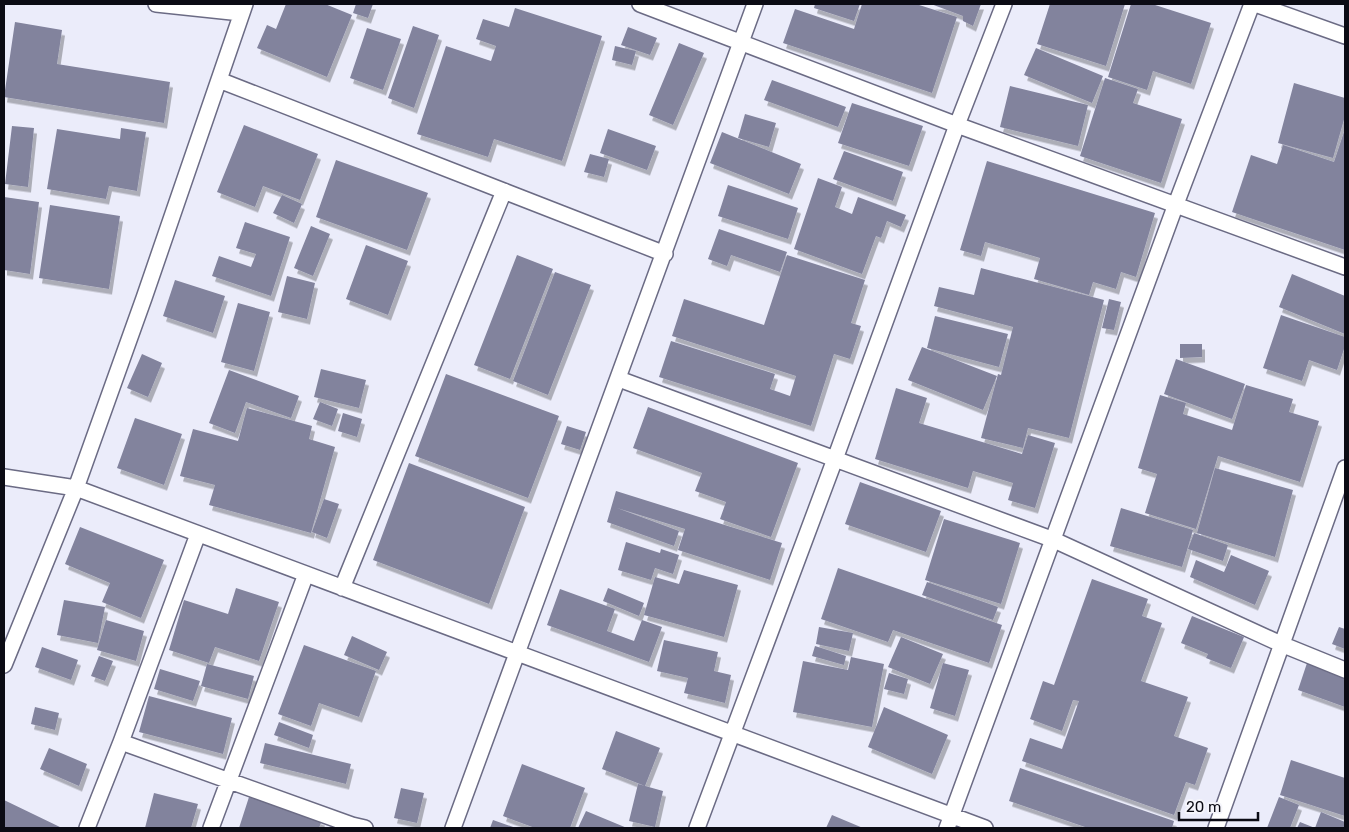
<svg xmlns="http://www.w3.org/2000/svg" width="1349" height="832" font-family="Rubik,sans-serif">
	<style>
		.built { fill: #ebecfa }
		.building { fill: #82839d; filter: url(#shadow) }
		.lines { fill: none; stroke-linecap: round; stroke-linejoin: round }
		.service-casing { stroke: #6b6b84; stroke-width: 18 }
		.service { stroke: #fff; stroke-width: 15 }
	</style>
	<defs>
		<filter id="shadow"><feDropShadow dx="3" dy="5.5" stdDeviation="0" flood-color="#0004"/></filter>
	</defs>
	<rect width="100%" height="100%" fill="#f5f5fb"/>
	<path class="built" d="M4 4H1345V828H4Z"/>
	<path class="building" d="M286 4H325L352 15 327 77 257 48 267 25 276 29Z
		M356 4H373L368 18 353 13Z
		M815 4H860L854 21 814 8Z
		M862 4H916L957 17 932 93 783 43 795 9 854 29Z
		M931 4H981L973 26 963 21V16Z
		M1050 4H1125L1106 66 1037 44Z
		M1131 4H1152L1211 23 1191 84 1153 71 1147 90 1108 77Z
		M515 8 602 36 562 161 494 139 488 157 417 134 446 46 491 61 496 46 476 39 483 19 509 27Z
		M15 22 62 30 57 64 170 82 164 123 4 97Z
		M413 26 439 35 414 108 388 98Z
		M628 27 657 38 650 55 621 45Z
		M367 28 401 39 383 90 350 78Z
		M679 43 704 53 673 125 649 115Z
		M615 46 636 51 632 65 612 60Z
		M1036 48 1103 76 1092 103 1024 75Z
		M1105 78 1138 89 1133 103 1182 119 1161 183 1080 156Z
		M772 80 846 107 838 127 764 100Z
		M1294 83 1345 98V116L1333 158 1278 143Z
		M1010 86 1088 105 1078 146 1000 127Z
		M852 103 923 126 909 166 838 143Z
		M745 114 776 123 769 147 738 138Z
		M244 125 318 154 300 200 263 186 255 207 217 192Z
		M12 126 34 128 28 187 5 184Z
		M121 128 146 132 137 191 109 186 106 199 47 189 57 129 120 139Z
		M608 129 656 146 647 170 600 153Z
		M1345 129V250L1232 212 1251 155 1277 164 1283 145 1334 162Z
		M722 132 801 164 789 194 710 163Z
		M844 151 903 172 893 201 833 179Z
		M590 154 609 159 604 177 584 172Z
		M336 160 428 193 407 250 316 217Z
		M987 161 1155 213 1136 277 1121 272 1116 289 1093 282 1089 295 1034 279 1040 258 985 242 981 256 960 250Z
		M818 178 842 187 835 207 852 214 858 197 906 215 901 227 887 221 881 238 876 236 862 274 794 249Z
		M728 185 798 208 788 239 718 216Z
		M282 195 302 204 294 223 273 213Z
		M4 197 39 202 30 274 4 270Z
		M50 205 120 216 109 289 39 278Z
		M245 222 290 237 271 296 212 276 219 256 251 267 256 254 236 248Z
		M311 226 330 234 313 276 294 268Z
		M719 229 787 252 780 272 731 255 727 266 708 259Z
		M366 245 408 261 388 315 346 299Z
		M517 255 553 269 510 379 474 365Z
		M787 255 865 280 851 323 861 326 850 359 834 354 811 426 659 377 671 341 775 374 770 389 790 396 796 376 672 336 684 299 764 325Z
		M981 268 1104 300 1069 438 1028 428 1023 448 981 438 998 374 1001 375 1013 327 934 306 939 287 974 295Z
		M555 272 591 285 548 395 513 381Z
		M1292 274 1345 296V334L1279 307Z
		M287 276 315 283 307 319 278 312Z
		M175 280 225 296 213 333 163 316Z
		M1109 299 1121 302 1114 330 1102 328Z
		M238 303 270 312 254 371 221 362Z
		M1281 315 1345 337V346L1337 370 1309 360 1302 381 1263 368Z
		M935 316 1008 334 999 367 927 348Z
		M1180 344H1202V357L1180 358Z
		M922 347 997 376 983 410 908 380Z
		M142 354 162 363 148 397 127 388Z
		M1176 359 1245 384 1232 419 1164 394Z
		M321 369 366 380 359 408 314 397Z
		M229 370 299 396 291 418 246 402 235 433 209 423Z
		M446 374 559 416 528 498 415 456Z
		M1246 385 1293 399 1289 412 1319 421 1300 482 1218 456 1196 529 1145 513 1157 474 1138 468 1160 395 1186 403 1183 414 1232 430Z
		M896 388 927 398 919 423 1022 454 1028 435 1055 443 1035 508 1008 500 1013 483 973 471 968 488 875 459Z
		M320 402 338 409 332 426 313 419Z
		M648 407 798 463 771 537 720 519 726 502 695 491 702 473 633 448Z
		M247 408 312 426 309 439 335 447 311 533 209 505 215 485 180 476 193 429 238 441Z
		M343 413 362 419 357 437 338 431Z
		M135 418 182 434 164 485 117 468Z
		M567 426 586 432 580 450 561 444Z
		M409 463 525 507 489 604 373 560Z
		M1215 468 1293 490 1275 557 1197 533Z
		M860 482 941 511 926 552 845 524Z
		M616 491 782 543 770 580 678 550 685 529 617 508 679 531 674 546 607 522Z
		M324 499 339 504 327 538 312 532Z
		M1121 508 1193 530 1182 567 1110 546Z
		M944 519 1020 543 1001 604 925 580Z
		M80 527 164 560 141 618 102 602 110 583 65 564Z
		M1194 533 1228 545 1223 561 1188 549Z
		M626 542 660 553 661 549 679 555 673 574 655 568 651 580 618 570Z
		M1231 555 1269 571 1255 605 1190 577 1196 560 1224 572Z
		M838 568 1002 625 989 663 893 630 888 642 821 619Z
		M684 570 738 585 724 637 644 615 655 577 679 584Z
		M1092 579 1148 599 1142 616 1162 623 1141 681 1188 697 1174 736 1208 748 1195 785 1186 782 1174 815 1022 761 1030 738 1062 749 1079 701 1073 700 1062 731 1030 719 1043 681 1054 685Z
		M927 582 998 607 993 620 922 595Z
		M236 588 279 602 259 661 215 647 209 663 169 650 184 600 228 614Z
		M608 588 644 603 639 616 603 601Z
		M560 589 615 609 607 631 634 641 642 620 662 627 649 662 547 625Z
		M64 600 105 607 98 643 57 635Z
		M1192 616 1244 637 1231 668 1206 658 1208 654 1181 643Z
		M106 620 144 631 136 661 97 650Z
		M819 627 853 633 849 651 816 644Z
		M1339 627 1345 629V649L1332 644Z
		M352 636 387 652 379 670 344 655Z
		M901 637 943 654 930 684 888 667Z
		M664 640 718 652 714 671 731 675 725 703 684 693 688 678 657 671Z
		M304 645 376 671 359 717 319 703 311 726 278 714Z
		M815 646 846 656 844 665 812 656Z
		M42 647 78 660 71 680 35 667Z
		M1310 654 1345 667V707L1298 690Z
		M99 656 113 661 105 681 91 676Z
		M851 657 884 664 872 727 793 712 803 661 848 670Z
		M943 663 969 670 955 716 930 708Z
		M207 664 254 676 248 699 201 686Z
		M160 669 200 681 193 701 154 689Z
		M889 673 908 679 904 694 884 689Z
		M149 696 232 718 223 754 139 732Z
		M35 707 59 713 55 730 31 724Z
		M884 707 948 735 932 774 868 747Z
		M279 722 313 735 309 748 274 735Z
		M616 731 660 748 645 786 602 769Z
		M265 743 351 764 346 784 260 763Z
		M49 748 87 764 79 786 40 769Z
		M1291 760 1345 778V816L1280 795Z
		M522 764 585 788 570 828H535L503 816Z
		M1020 768 1174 821 1172 828H1088L1009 801Z
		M638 784 663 791 655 827 629 821Z
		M401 788 424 793 417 823 394 818Z
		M154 793 198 804 191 828H145Z
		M249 797 322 820 319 828H239Z
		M1279 797 1299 805 1290 828H1267Z
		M4 800 62 828H4Z
		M586 811 627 828H578Z
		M1321 812 1345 822V828H1315Z
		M832 815 863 828H826Z
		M493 820 516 828H490Z
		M1300 822 1315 828H1297Z"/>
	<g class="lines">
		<g class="service-casing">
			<path id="service" d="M156 4 241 13
				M640 4 957 125 1345 267
				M1255 4 1345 36
				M219 80 665 254
				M619 379 1054 540 1281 644 1345 670
				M4 477 76 488 985 828
				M342 588 504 191
				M4 665 76 488 144 298 245 4
				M121 742 352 825 365 828
				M87 828 121 742 198 534
				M211 828 306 574
				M453 828 755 4
				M697 828 835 459 957 125 1004 4
				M947 828 1176 204 1252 4
				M1216 828 1345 468"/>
		</g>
		<use href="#service" class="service"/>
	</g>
	<rect width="1349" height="832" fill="none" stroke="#0b0b14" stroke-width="10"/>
	<path d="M1179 812v8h79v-8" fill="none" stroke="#0b0b14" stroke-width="2.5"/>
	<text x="1186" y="812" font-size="15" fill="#0b0b14" stroke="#f5f5fb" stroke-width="4" paint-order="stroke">20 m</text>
</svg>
